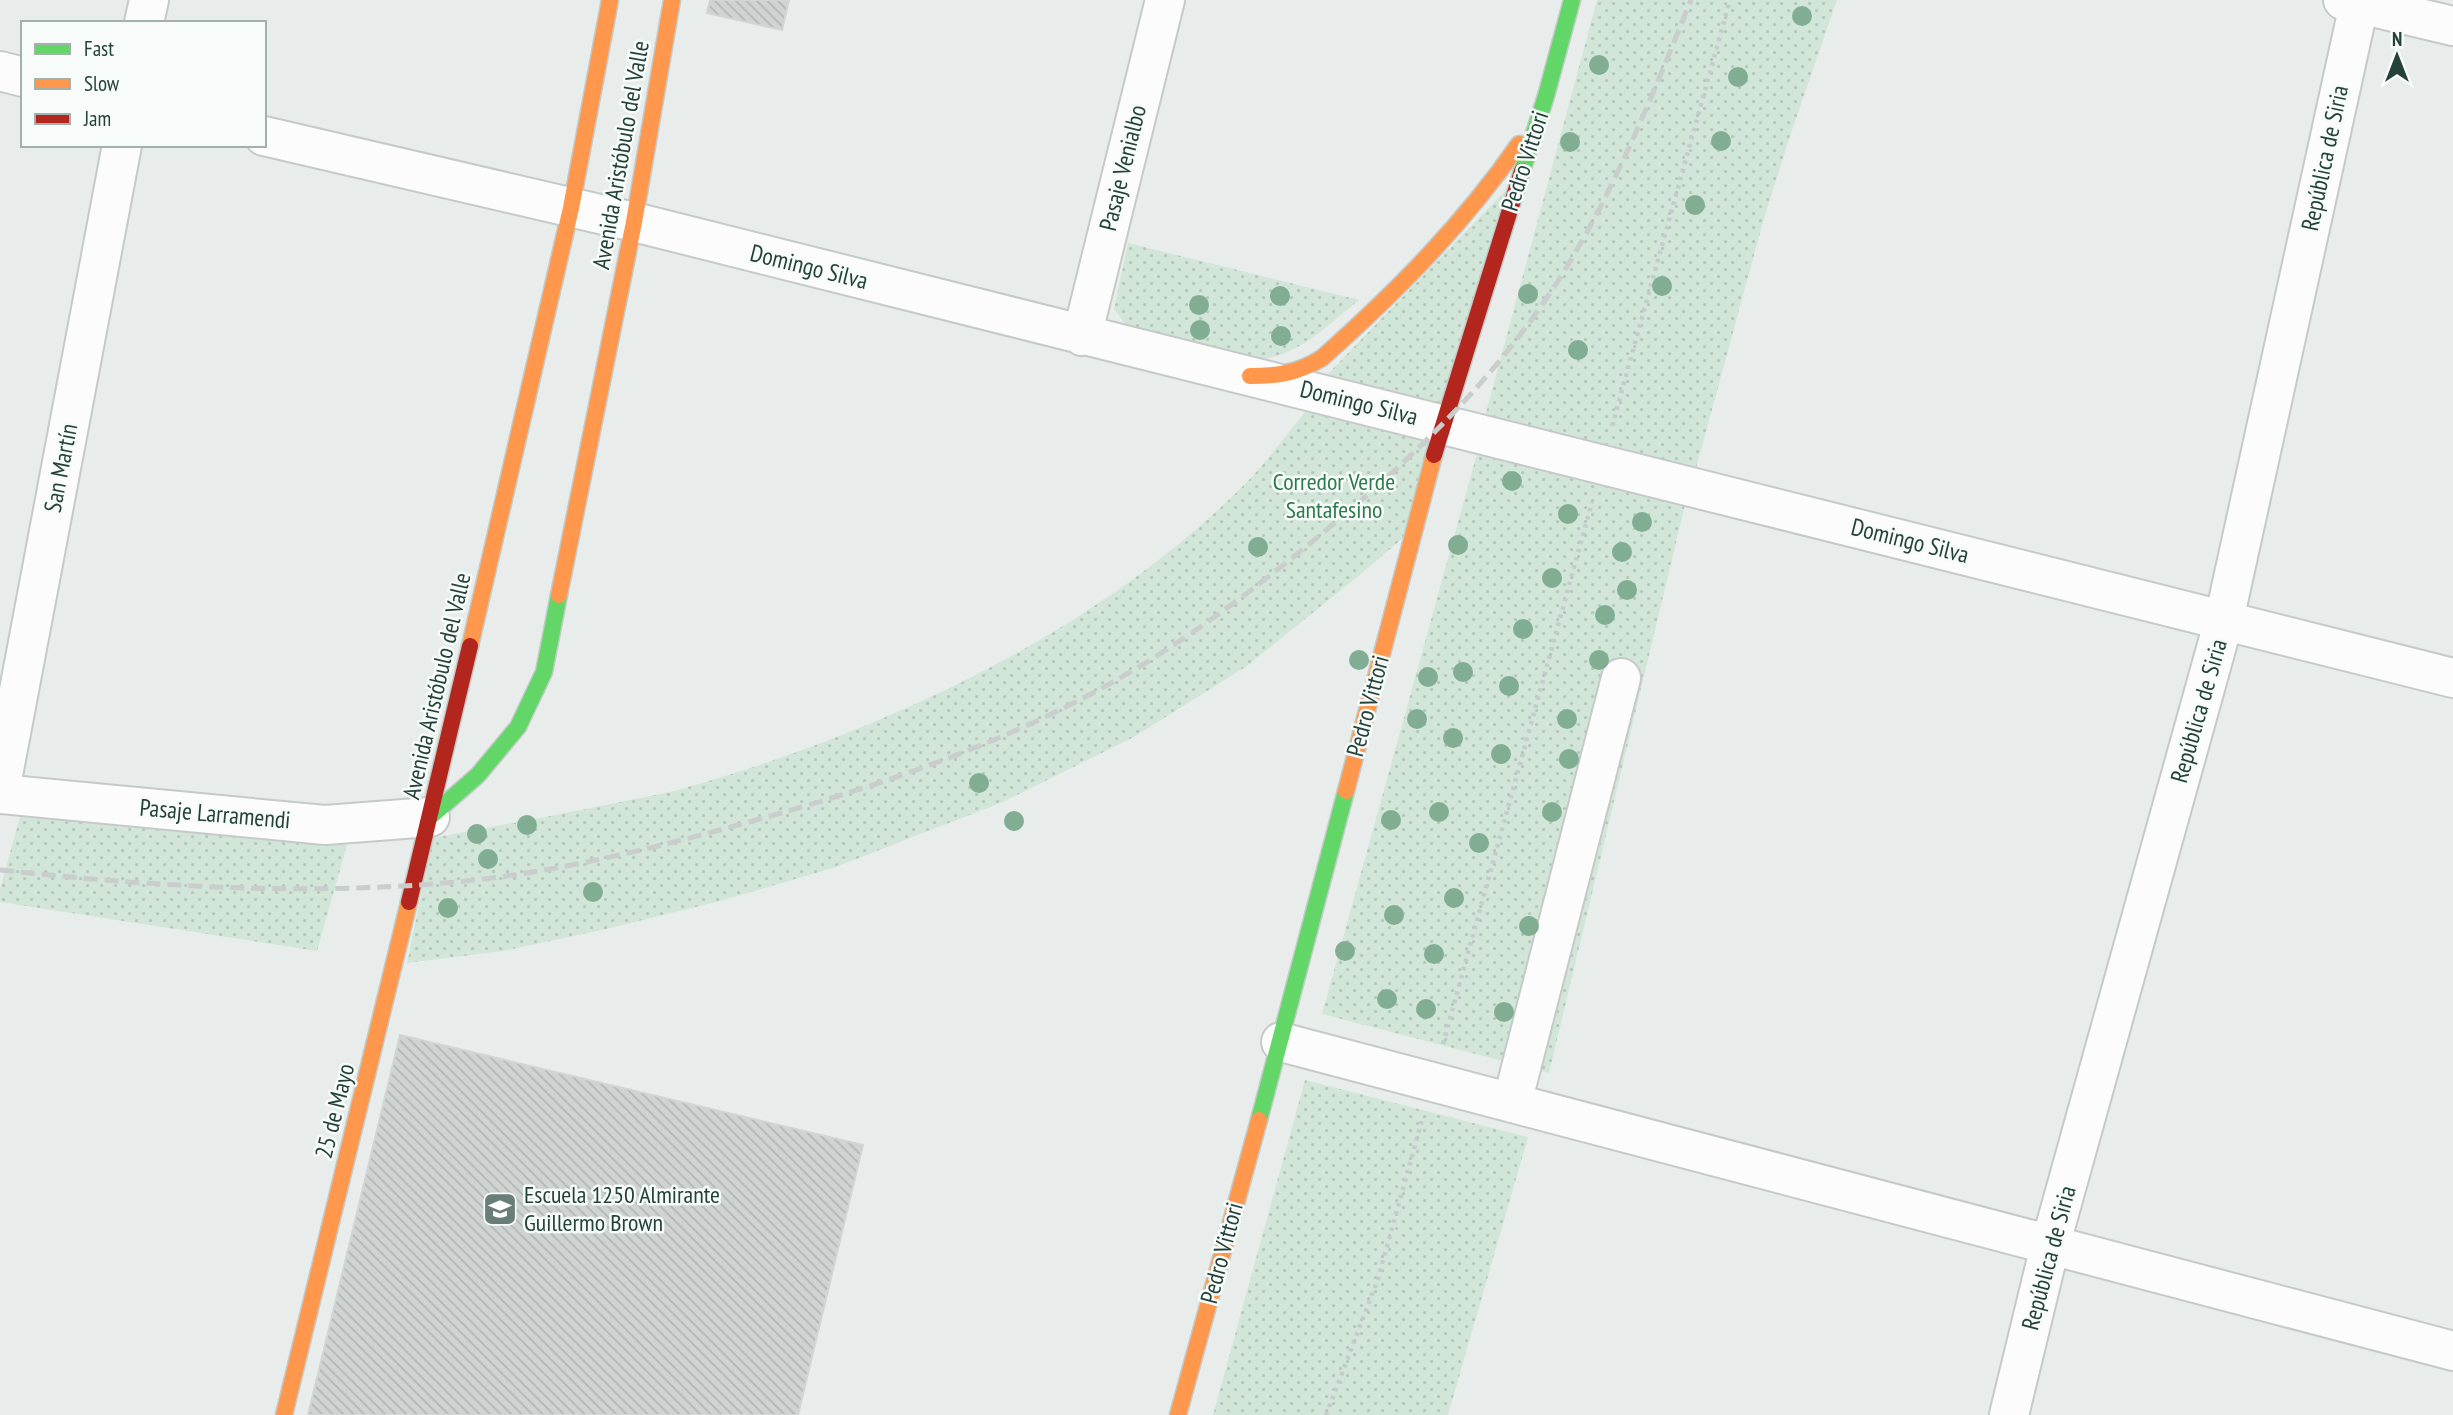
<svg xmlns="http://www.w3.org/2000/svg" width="2453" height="1415" font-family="'PT Sans Narrow',sans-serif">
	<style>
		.grass { fill: url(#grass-dots) }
		.building { fill: url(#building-back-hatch); stroke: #d1d6d4; stroke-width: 2 }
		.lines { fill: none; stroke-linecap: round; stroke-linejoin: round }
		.street-casing { stroke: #c5cac8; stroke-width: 42 }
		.fast-casing { stroke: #c3cbc8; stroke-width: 19 }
		.slow-casing { stroke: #c3cbc8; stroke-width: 19 }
		.jam-casing { stroke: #c3cbc8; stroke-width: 19 }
		.path { stroke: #c3ccca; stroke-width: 4.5; stroke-dasharray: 3.5 5; stroke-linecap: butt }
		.street { stroke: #fcfcfc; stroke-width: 38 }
		.fast { stroke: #63d668; stroke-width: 16 }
		.slow { stroke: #ff974d; stroke-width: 16 }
		.jam { stroke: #b3261e; stroke-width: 16 }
		.rail { stroke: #c9cdcc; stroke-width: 5; stroke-dasharray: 14 7; stroke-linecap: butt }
		.tree { fill: #81ae93 }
		.labels { text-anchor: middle; stroke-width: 5; stroke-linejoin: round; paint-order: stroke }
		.street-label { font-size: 24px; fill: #24423a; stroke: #f7fbf9 }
		.park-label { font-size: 24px; fill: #2d7a4b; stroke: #f7fbf9 }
		.poi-label { font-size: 24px; fill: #24423a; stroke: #f7fbf9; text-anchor: start }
	</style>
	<defs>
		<pattern id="grass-dots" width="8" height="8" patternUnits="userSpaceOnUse" patternTransform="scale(1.75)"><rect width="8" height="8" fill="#d1e6d8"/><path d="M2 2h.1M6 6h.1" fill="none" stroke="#b3c6ba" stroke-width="1.8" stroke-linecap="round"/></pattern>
		<pattern id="building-back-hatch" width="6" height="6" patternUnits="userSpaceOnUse" patternTransform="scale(1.75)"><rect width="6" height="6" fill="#cfd4d2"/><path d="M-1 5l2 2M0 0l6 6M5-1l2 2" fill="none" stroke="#b2b7b5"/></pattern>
	</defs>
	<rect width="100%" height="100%" fill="#e8edeb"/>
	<path class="grass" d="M1597 0H1837L1790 136 1763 222 1695 472 1484 420Z
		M1508 188 1447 413 1321 381Z
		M1128 243 1359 300C1329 324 1302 353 1263 359L1126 325 1114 309Z
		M1309 407 1442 441 1418 525 1362 573 1247 666 1132 738 1003 802 833 868 720 901 606 929 503 951 407 963 433 838C496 826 558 815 620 802 643 797 666 794 688 787 888 730 1100 631 1248 481 1270 458 1289 431 1309 407Z
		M1478 450 1686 501 1549 1073 1322 1014Z
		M22 810 347 845 317 951 0 902V889Z
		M1305 1080 1528 1137 1448 1415H1213Z"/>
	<path class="building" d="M710 0H789L782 30 707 13Z
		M400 1035 863 1145 798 1415H308Z"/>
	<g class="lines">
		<g class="street-casing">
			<path id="street" d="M2343 0 2453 26
				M144 23 149 0
				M0 71 23 77
				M264 136 634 222 2453 678
				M1082 336 1165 0
				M0 791 122 145
				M0 794 325 825 430 817
				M1281 1042 2453 1351
				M1512 1103 1621 678
				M2009 1415 2050 1246 2224 620 2360 0"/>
		</g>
		<g class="fast-casing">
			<path id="fast" d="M1522 171 1546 96 1572 0
				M430 817 478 775 518 727 544 672 559 595
				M1259 1120 1346 791"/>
		</g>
		<g class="slow-casing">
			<path id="slow" d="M1250 376C1278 376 1298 373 1322 358 1395 293 1463 225 1519 144
				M559 595 634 222 672 0
				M470 646 571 208 610 0
				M1346 791 1434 455
				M284 1415 409 902
				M1178 1415 1259 1120"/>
		</g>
		<g class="jam-casing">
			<path id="jam" d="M1434 455 1522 171
				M409 902 470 646"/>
		</g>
		<path class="path" d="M1612 426 1730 0
			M1443 1044 1592 502
			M1326 1415 1378 1279 1422 1120"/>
		<use href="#street" class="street"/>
		<use href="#fast" class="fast"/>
		<use href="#slow" class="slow"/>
		<use href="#jam" class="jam"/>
		<path class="rail" d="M0 870C159 887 316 897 476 880 569 869 659 847 749 822 884 785 1022 738 1142 665 1216 620 1284 566 1350 510 1415 454 1478 393 1529 323 1601 226 1646 111 1691 0"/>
	</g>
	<g class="tree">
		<circle cx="1802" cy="16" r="10"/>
		<circle cx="1599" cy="65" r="10"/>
		<circle cx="1738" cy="77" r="10"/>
		<circle cx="1721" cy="141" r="10"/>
		<circle cx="1570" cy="142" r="10"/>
		<circle cx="1695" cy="205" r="10"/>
		<circle cx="1662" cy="286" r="10"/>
		<circle cx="1528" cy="294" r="10"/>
		<circle cx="1280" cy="296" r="10"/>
		<circle cx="1199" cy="305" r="10"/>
		<circle cx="1200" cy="330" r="10"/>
		<circle cx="1281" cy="336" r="10"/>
		<circle cx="1578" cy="350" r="10"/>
		<circle cx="1512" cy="481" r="10"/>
		<circle cx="1568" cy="514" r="10"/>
		<circle cx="1642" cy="522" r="10"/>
		<circle cx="1458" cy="545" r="10"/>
		<circle cx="1258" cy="547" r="10"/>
		<circle cx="1622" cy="552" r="10"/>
		<circle cx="1552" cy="578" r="10"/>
		<circle cx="1627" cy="590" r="10"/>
		<circle cx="1605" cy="615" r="10"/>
		<circle cx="1523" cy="629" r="10"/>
		<circle cx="1359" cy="660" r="10"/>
		<circle cx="1599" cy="660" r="10"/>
		<circle cx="1463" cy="672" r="10"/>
		<circle cx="1428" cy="677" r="10"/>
		<circle cx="1509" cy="686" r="10"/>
		<circle cx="1417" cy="719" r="10"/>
		<circle cx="1567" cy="719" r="10"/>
		<circle cx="1453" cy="738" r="10"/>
		<circle cx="1501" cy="754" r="10"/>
		<circle cx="1569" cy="759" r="10"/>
		<circle cx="979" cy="783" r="10"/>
		<circle cx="1439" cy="812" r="10"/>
		<circle cx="1552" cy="812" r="10"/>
		<circle cx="1391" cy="820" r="10"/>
		<circle cx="1014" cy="821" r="10"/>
		<circle cx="527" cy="825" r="10"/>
		<circle cx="477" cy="834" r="10"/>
		<circle cx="1479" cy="843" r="10"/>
		<circle cx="488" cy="859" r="10"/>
		<circle cx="593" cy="892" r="10"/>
		<circle cx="1454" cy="898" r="10"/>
		<circle cx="448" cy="908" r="10"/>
		<circle cx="1394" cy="915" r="10"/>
		<circle cx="1529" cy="926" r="10"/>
		<circle cx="1345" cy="951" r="10"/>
		<circle cx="1434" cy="954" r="10"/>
		<circle cx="1387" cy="999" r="10"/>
		<circle cx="1426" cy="1009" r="10"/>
		<circle cx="1504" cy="1012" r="10"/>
	</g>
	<defs>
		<g id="school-square" transform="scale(1.75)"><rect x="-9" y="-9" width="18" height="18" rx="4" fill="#697e78" stroke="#f7fbf9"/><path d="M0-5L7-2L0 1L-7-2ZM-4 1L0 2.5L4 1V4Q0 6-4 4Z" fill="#fff"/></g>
	</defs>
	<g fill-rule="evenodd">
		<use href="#school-square" x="500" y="1209"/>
	</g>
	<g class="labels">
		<g class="street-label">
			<text transform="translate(621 155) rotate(-80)" y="8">Avenida Aristóbulo del Valle</text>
			<text transform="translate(2325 158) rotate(-78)" y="8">República de Siria</text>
			<text transform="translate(1525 161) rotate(-72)" y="8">Pedro Vittori</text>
			<text transform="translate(1123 168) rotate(-76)" y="8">Pasaje Venialbo</text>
			<text transform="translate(809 267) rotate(14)" y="8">Domingo Silva</text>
			<text transform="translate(1359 403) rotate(14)" y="8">Domingo Silva</text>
			<text transform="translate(61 468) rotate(-79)" y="8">San Martín</text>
			<text transform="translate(1910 541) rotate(14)" y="8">Domingo Silva</text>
			<text transform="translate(437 686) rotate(-77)" y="8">Avenida Aristóbulo del Valle</text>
			<text transform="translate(1368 706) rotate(-75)" y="8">Pedro Vittori</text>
			<text transform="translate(2199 711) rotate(-74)" y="8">República de Siria</text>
			<text transform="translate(215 814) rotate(5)" y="8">Pasaje Larramendi</text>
			<text transform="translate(335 1111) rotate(-76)" y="8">25 de Mayo</text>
			<text transform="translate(1222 1253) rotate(-75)" y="8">Pedro Vittori</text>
			<text transform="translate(2049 1258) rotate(-75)" y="8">República de Siria</text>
		</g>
		<g class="park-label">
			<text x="1334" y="490">Corredor Verde<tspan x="1334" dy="28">Santafesino</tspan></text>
		</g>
		<g class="poi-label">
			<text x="524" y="1203">Escuela 1250 Almirante<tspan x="524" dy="28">Guillermo Brown</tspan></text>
		</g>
	</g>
	<rect x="21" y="21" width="245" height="126" fill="#f7fbf9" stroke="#a3b1ad" stroke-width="2"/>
	<rect x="35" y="44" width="35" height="10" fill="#63d668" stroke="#a3b1ad" stroke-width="2"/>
	<text x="84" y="56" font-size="21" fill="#24423a">Fast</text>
	<rect x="35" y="79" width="35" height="10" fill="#ff974d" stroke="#a3b1ad" stroke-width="2"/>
	<text x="84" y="91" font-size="21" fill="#24423a">Slow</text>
	<rect x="35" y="114" width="35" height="10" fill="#b3261e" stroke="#a3b1ad" stroke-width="2"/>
	<text x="84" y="126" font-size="21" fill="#24423a">Jam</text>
	<g transform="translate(2397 56)" stroke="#f7fbf9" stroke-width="5" paint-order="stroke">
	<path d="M0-5L12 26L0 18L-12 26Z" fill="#24423a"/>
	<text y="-10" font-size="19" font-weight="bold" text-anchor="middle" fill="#24423a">N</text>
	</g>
</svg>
